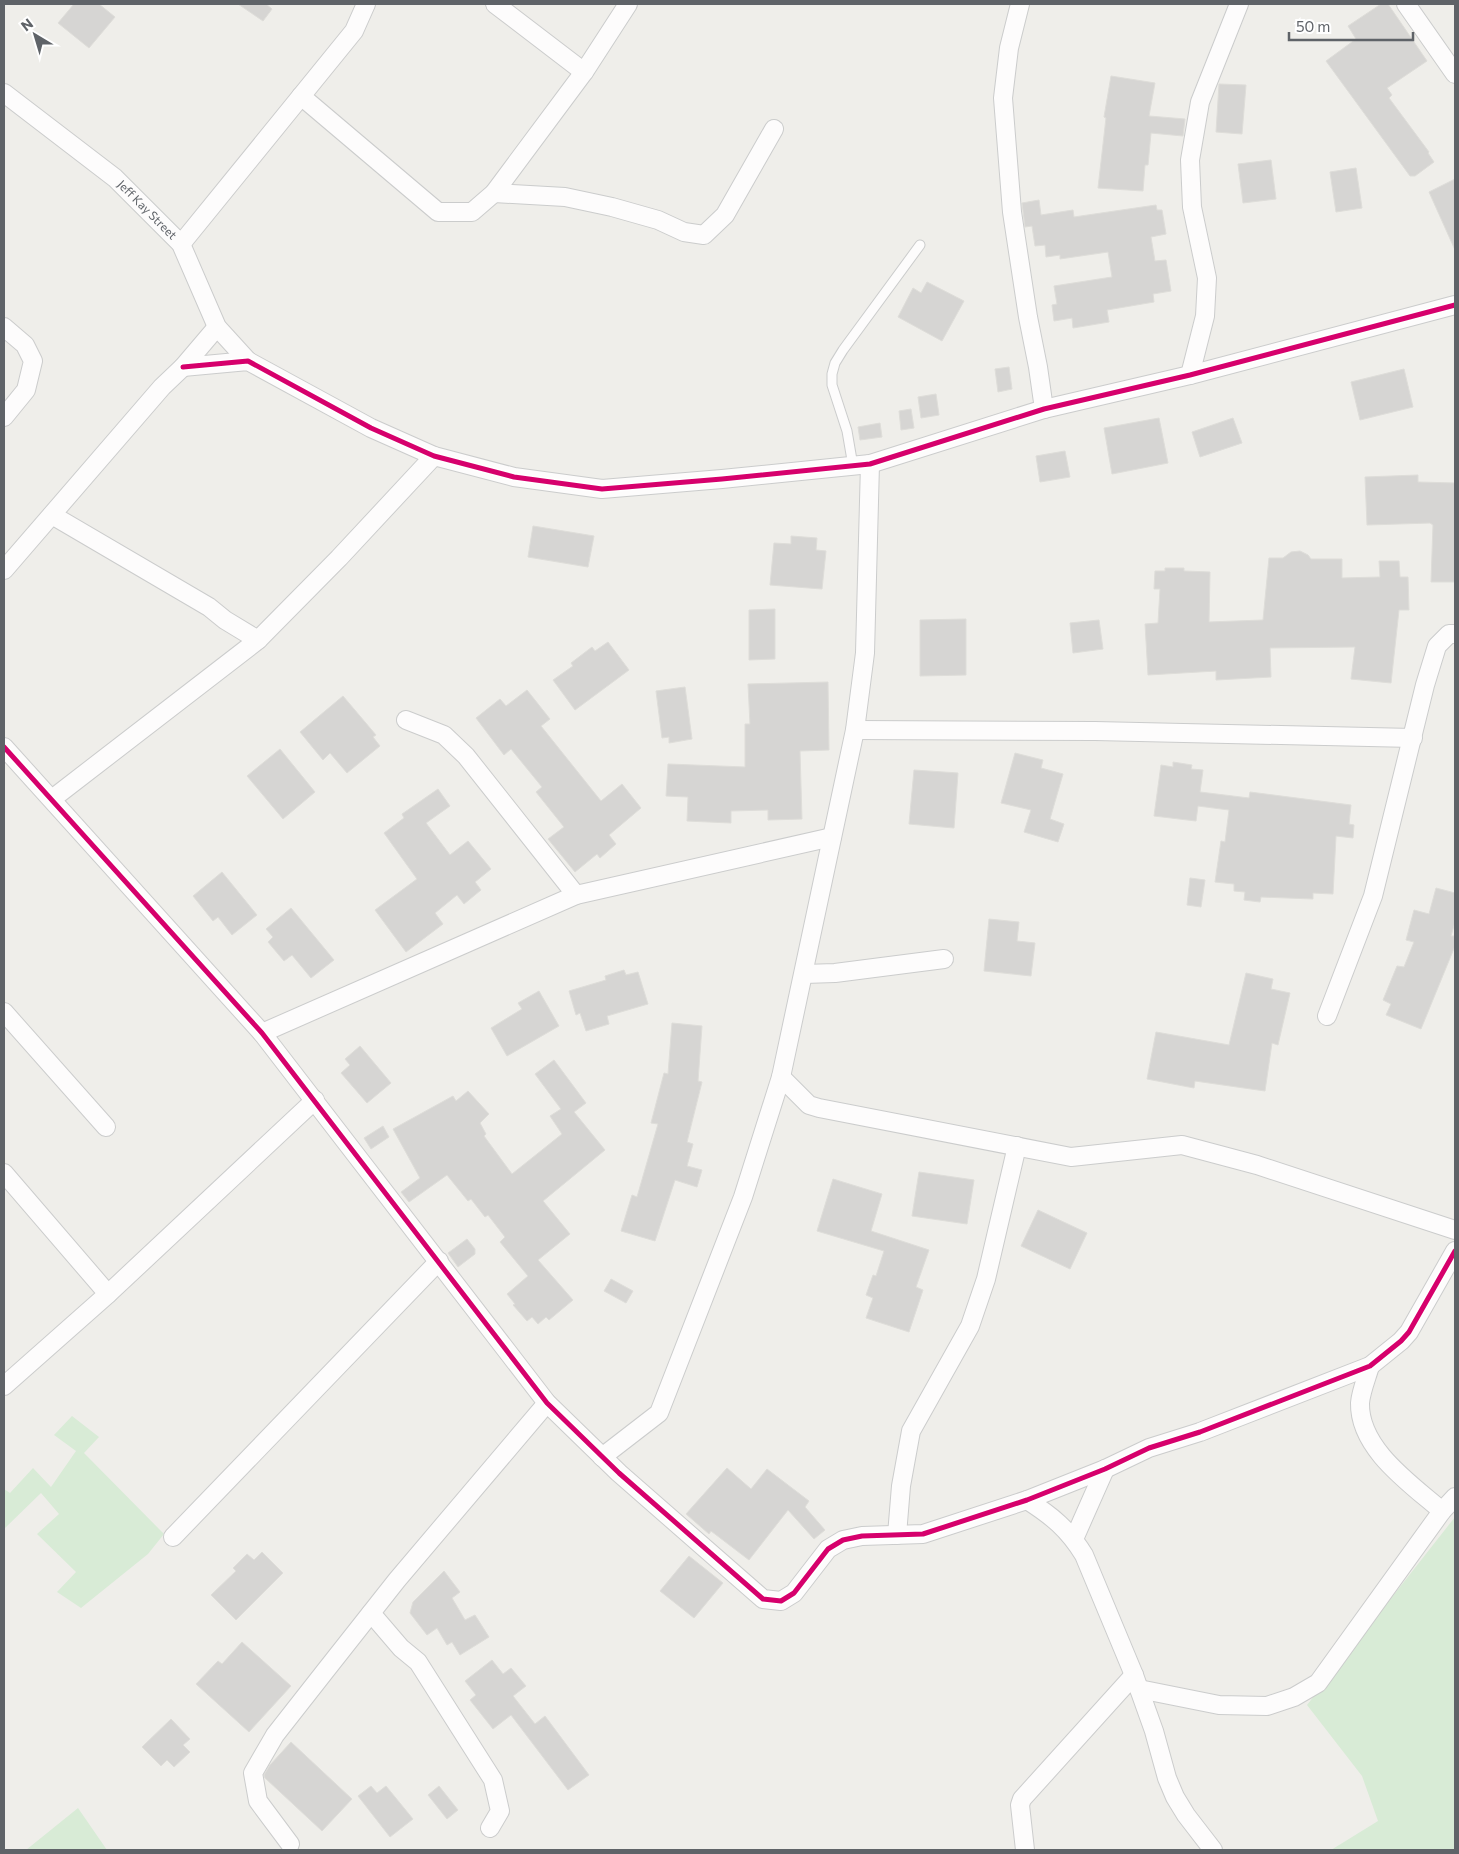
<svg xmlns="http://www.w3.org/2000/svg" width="1459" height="1854" font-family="Commissioner,sans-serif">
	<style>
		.green { fill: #d8ebd6 }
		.building { fill: #d6d5d3; stroke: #deddd9 }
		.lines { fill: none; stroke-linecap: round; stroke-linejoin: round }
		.lane-casing { stroke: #cbcccc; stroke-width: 11 }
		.street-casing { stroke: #cbcccc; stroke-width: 20 }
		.lane { stroke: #fdfcfc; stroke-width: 9 }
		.street { stroke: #fdfcfc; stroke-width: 18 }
		.cycleway-casing { stroke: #fff; stroke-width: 8 }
		.cycleway { stroke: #d6006c; stroke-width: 5 }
		.labels { text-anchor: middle; stroke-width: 4; stroke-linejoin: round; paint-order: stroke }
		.street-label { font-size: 12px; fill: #5f6368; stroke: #fff }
	</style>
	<rect width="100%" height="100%" fill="#efeeea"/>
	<path class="green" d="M72 1416 99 1437 84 1453 164 1534 148 1554 81 1608 57 1592 76 1572 37 1534 59 1514 41 1493 4 1529V1489L10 1493 33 1468 51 1487 76 1451 54 1435Z
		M1455 1517V1850H1331L1378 1821 1362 1776 1307 1705Z
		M78 1808 107 1850H26Z"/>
	<path class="building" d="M74 4H99L115 17 89 48 58 23Z
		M238 4H266L272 9 263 21Z
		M1381 4H1388L1427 61 1387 88 1392 95 1389 98 1429 152 1428 153 1434 162 1415 176H1410L1326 61 1356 39 1348 26Z
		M1111 76 1155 83 1149 116 1185 119 1183 136 1151 133 1148 165H1145L1143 191 1098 188 1106 118 1104 117Z
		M1219 84 1246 85 1242 134 1216 132Z
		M1271 160 1276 199 1243 203 1238 164Z
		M1356 168 1362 208 1336 212 1330 172Z
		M1455 179V250L1429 192Z
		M1039 200 1041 215 1073 210 1074 217 1156 205 1157 210H1162L1166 234 1151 237 1155 261 1166 260 1171 291 1153 294 1154 302 1107 310 1109 322 1073 328 1072 318 1054 321 1052 305 1057 304 1054 286 1112 277 1108 252 1060 259V255L1046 257 1045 245 1035 246 1032 226 1025 227 1022 203Z
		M927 282 964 301 942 341 898 317 913 288 921 293Z
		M1009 367 1012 389 998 392 995 369Z
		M1404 369 1413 407 1360 420 1351 382Z
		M936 394 939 415 921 418 918 397Z
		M911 409 914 428 901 430 899 411Z
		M1159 418 1168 463 1112 474 1104 428Z
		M1233 418 1242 443 1200 457 1192 432Z
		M880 423 882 437 860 440 858 427Z
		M1065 451 1070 477 1040 482 1036 456Z
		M1418 475V482L1455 483V582H1431L1433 525 1430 523 1367 525 1365 477Z
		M533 526 594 536 588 567 528 557Z
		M791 536 817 538 816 550 826 551 822 589 770 585 774 543 791 544Z
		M1300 551 1308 555 1311 559H1342V578L1380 577 1379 561H1399L1400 577H1408L1409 610H1399L1391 683 1351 679 1355 647 1270 648 1271 677 1216 680V671L1148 675 1145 624 1158 623 1160 589H1154L1155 571H1165V568H1184V571L1210 572 1209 622 1263 620 1269 558H1283L1291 552Z
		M775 609V659L749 660V610Z
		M966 619V675L920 676V620Z
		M1099 620 1103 649 1073 653 1070 623Z
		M608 642 629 670 575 710 553 680 573 666 571 663 592 647 595 651Z
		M828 682 829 750 800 751 802 819 768 820V810L731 811V823L687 821 688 797 666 796 668 764 745 767V724H750L748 684Z
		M685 687 692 739 669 743V737L662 738 656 691Z
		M527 690 550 719 541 726 601 801 622 784 641 808 609 835 616 844 600 858 597 854 575 872 548 839 564 827 536 792 542 787 511 749 504 755 476 718 500 699 506 706Z
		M343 696 376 735 373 737 380 746 347 773 330 753 323 760 300 732Z
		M280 749 315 792 283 819 247 776Z
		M1015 753 1043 760 1041 768 1063 774 1050 819 1064 824 1058 842 1024 832 1031 810 1001 803Z
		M1173 762 1192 765 1191 769 1203 770 1200 792 1249 798 1250 792 1351 805 1349 824 1354 825 1353 838 1336 836 1333 894 1313 893V899L1261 897 1260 902 1244 900 1245 892 1234 891V884L1215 882 1221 841 1225 842 1229 810 1198 806 1196 821 1154 816 1161 765 1173 767Z
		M914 770 958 773 954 828 909 824Z
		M438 789 450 806 426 823 450 855 468 841 491 869 475 882 481 890 464 904 457 895 435 913 443 924 406 952 375 910 417 879 384 833 404 818 402 814Z
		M222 872 257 915 232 935 218 917 213 921 193 896Z
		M1190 878 1205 880 1201 907 1187 905Z
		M1436 888 1455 893V922L1451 936H1455V946L1421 1029 1386 1015 1391 1004 1383 1000 1397 966 1404 967 1414 942 1406 940 1414 910 1429 914Z
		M291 908 334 960 311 978 292 955 284 961 268 942 273 937 266 929Z
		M989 919 1019 922 1017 941 1035 943 1031 976 984 971Z
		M624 970 626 975 638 972 648 1004 607 1016 609 1024 586 1031 580 1013 576 1015 569 991 606 980 605 976Z
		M1246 973 1273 979 1271 989 1290 993 1278 1045 1272 1043 1265 1091 1195 1081 1194 1088 1147 1079 1156 1032 1229 1045Z
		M539 991 559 1026 507 1056 491 1028 522 1009 518 1003Z
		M672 1023 702 1026 698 1081 702 1082 687 1142 693 1144 687 1166 702 1170 697 1187 675 1180 655 1241 621 1231 632 1195 637 1197 658 1124 651 1123 664 1073 668 1074Z
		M360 1046 391 1083 367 1103 341 1073 350 1065 345 1059Z
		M554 1060 586 1103 574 1112 605 1150 543 1201 570 1234 538 1260 573 1300 549 1320 546 1317 538 1324 532 1317 527 1321 513 1305 515 1304 507 1294 528 1276 500 1242 505 1237 488 1215 485 1217 471 1199 468 1201 447 1175 409 1202 401 1192 420 1178 393 1129 453 1096 456 1101 468 1091 489 1114 480 1123 486 1134 484 1136 512 1174 562 1134 550 1116 561 1109 535 1074Z
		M383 1126 389 1137 371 1149 364 1138Z
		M919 1172 974 1180 967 1224 912 1216Z
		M833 1179 882 1194 871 1231 929 1250 916 1287 923 1290 909 1332 866 1318 873 1298 866 1295 873 1275 876 1276 884 1251 817 1231Z
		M1038 1210 1087 1233 1070 1269 1021 1246Z
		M467 1239 475 1249V1254L458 1267 448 1253Z
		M611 1279 633 1291 626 1303 604 1291Z
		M727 1468 751 1489 767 1469 809 1501 805 1507 825 1530 814 1539 788 1510 749 1560 711 1531 709 1534 686 1514Z
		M262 1552 283 1573 236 1620 211 1595 236 1571 233 1568 247 1554 254 1560Z
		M689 1556 723 1583 694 1618 660 1591Z
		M444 1571 460 1592 452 1598 465 1620 475 1615 489 1637 460 1655 452 1642 447 1645 437 1628 427 1635 410 1613 413 1602Z
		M242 1642 291 1686 249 1732 196 1684 218 1661 222 1664Z
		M492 1660 503 1674 511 1668 526 1686 513 1696 535 1724 545 1716 589 1775 568 1790 511 1715 493 1729 470 1700 476 1695 465 1681Z
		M171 1719 190 1739 183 1745 190 1752 174 1767 167 1760 161 1766 142 1747Z
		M291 1742 352 1799 322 1831 265 1778 264 1775 270 1765Z
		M371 1786 377 1793 386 1786 413 1819 390 1837 358 1796Z
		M439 1786 458 1810 447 1819 428 1795Z"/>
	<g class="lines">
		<g class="lane-casing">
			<path id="lane" d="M853 466 847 431 832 385V374L835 363 843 350 920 245"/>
		</g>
		<g class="street-casing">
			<g id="street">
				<path d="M495 4 584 72"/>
				<path d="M1020 4 1009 48 1003 98 1012 212 1028 317 1038 367 1044 409"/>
				<path d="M1406 4 1455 74"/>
				<path id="s1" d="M4 93 115 178 181 244 217 327 248 361"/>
				<path d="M301 96 438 212H472L494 193 584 72 628 4"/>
				<path d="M494 193 565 197 612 207 658 220 684 232 704 235 725 215 774 129"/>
				<path d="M181 244 354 31 366 4"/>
				<path d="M4 327 25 345 33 361 26 390 4 417"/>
				<path d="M183 367 248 361 371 428 434 456 514 477 602 489 722 479 870 464 1044 409 1190 375 1455 305"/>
				<path d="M1190 375 1205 316 1207 278 1192 207 1190 160 1200 102 1239 4"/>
				<path d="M4 570 162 387 183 367 217 327"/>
				<path d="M258 640 339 558 434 456"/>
				<path d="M406 720 444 735 466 756 576 895"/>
				<path d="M855 730 1095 731 1413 738"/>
				<path d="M4 747 262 1033 547 1403 619 1473 763 1599 781 1601 794 1593 828 1549 843 1540 862 1536 923 1534 1027 1500 1105 1469 1149 1448 1200 1432 1370 1366 1401 1341 1409 1332 1455 1251"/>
				<path d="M52 799 258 640 225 620 209 607 52 515"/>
				<path d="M804 974 835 973 944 959"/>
				<path d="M4 1012 106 1127"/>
				<path d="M1327 1016 1373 896 1425 685 1437 646 1449 634H1455"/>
				<path d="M262 1033 576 895 832 837"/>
				<path d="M781 1077 809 1105 819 1108 1071 1157 1182 1145 1257 1165 1455 1230"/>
				<path d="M4 1173 108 1294"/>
				<path d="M1370 1366C1367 1377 1361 1391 1360 1403 1359 1449 1411 1484 1442 1511"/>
				<path d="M4 1386 108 1294 315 1100"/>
				<path d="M602 1457 659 1413 743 1197 781 1077 855 730 865 653 870 464"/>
				<path d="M1027 1500C1052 1516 1068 1529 1084 1555L1134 1675 1154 1731 1167 1778 1175 1797 1186 1815 1213 1850"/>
				<path d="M897 1535 901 1486 911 1431 970 1326 986 1279 1017 1146"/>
				<path d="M173 1537 439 1261"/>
				<path d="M1074 1539 1105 1469"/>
				<path d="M371 1613 401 1648 418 1662 493 1780 500 1811 490 1828"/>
				<path d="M1139 1689 1219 1705 1267 1706 1294 1697 1318 1683 1442 1511 1455 1497"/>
				<path d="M290 1844 258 1801 253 1773 275 1735 326 1670 397 1580 547 1403"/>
				<path d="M1025 1850 1020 1805 1022 1799 1134 1675"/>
			</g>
		</g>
		<use href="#lane" class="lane"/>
		<use href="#street" class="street"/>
		<g class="cycleway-casing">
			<path id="cycleway" d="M183 367 248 361 371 428 434 456 514 477 602 489 722 479 870 464 1044 409 1190 375 1455 305
				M4 747 262 1033 547 1403 619 1473 763 1599 781 1601 794 1593 828 1549 843 1540 862 1536 923 1534 1027 1500 1105 1469 1149 1448 1200 1432 1370 1366 1401 1341 1409 1332 1455 1251"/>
		</g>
		<use href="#cycleway" class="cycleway"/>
	</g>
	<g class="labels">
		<g class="street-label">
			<text dy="4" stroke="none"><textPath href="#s1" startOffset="185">Jeff Kay Street</textPath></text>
		</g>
	</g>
	<rect width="1459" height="1854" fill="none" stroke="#5f6368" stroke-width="10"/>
	<g transform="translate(35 35) rotate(322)" stroke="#ffffff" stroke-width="4" paint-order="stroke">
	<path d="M0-4L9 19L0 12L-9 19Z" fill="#5f6368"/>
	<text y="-8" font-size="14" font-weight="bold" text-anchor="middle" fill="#5f6368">N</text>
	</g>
	<path d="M1289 32v8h124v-8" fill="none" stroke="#5f6368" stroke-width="2.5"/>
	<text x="1296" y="32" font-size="15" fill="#5f6368" stroke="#ffffff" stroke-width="4" paint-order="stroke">50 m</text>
</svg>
